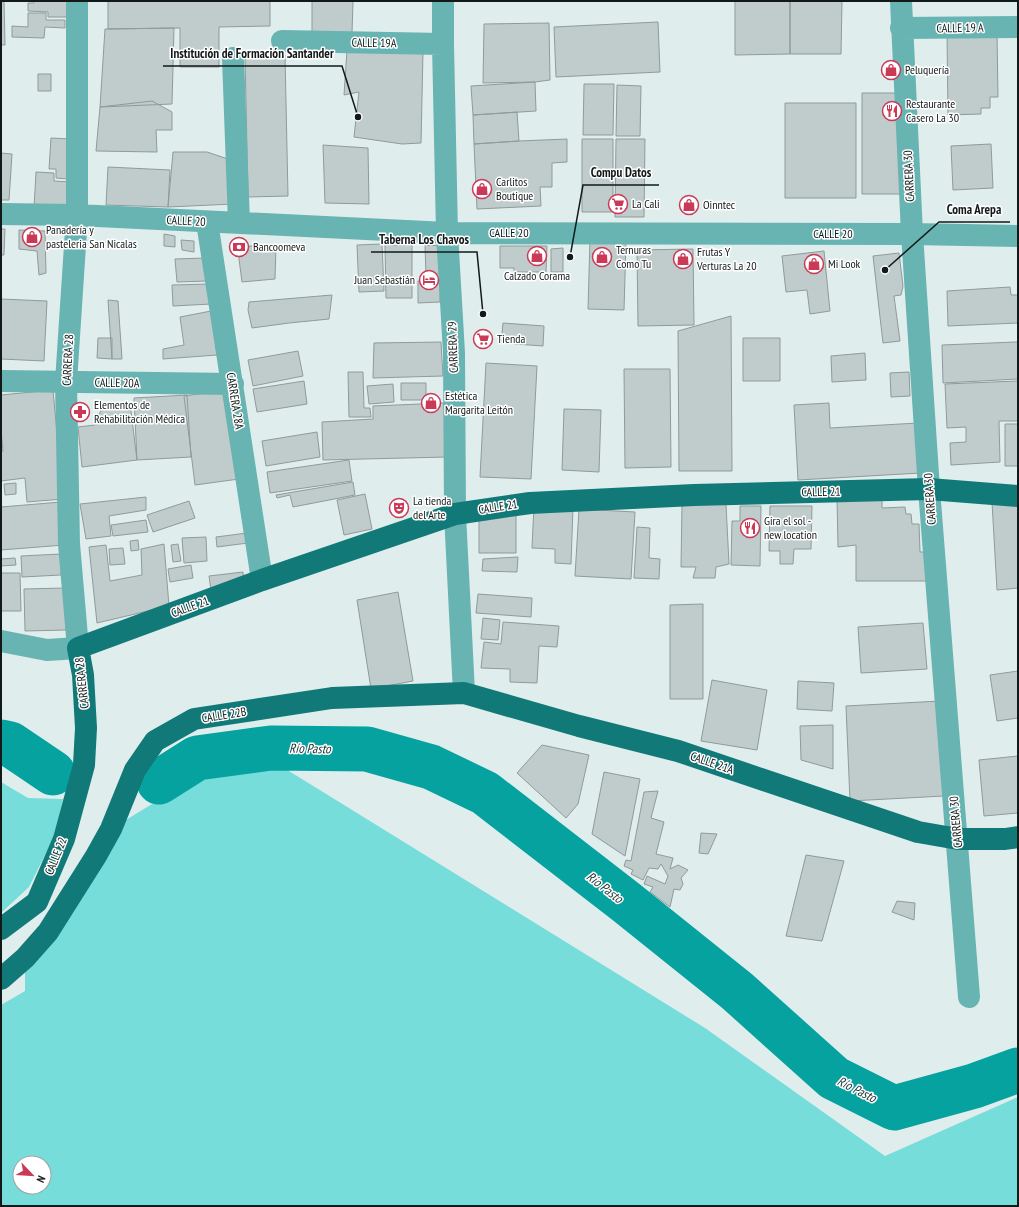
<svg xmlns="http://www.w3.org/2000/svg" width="1019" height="1207" font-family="'PT Sans Narrow',sans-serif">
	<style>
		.green { fill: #76dddb; fill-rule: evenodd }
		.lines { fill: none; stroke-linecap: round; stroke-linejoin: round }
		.river { stroke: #05a2a0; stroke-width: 45 }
		.building { fill: #bfcccb; stroke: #8f9b9a }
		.minor { stroke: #67b4b2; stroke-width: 22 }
		.major { stroke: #117a79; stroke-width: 22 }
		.labels { text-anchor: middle; stroke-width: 3; stroke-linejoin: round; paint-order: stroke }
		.street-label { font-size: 12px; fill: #131818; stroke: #fff }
		.poi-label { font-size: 12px; fill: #131818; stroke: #fff; text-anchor: start }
		.water-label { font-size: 13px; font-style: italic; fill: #203635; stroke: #fff }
		.leader { fill: none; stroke: #131818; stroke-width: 1.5 }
		.callout-dot { fill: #131818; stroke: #fff; stroke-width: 1.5 }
		.callout-label { font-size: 13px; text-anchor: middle; font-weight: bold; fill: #131818; stroke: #fff; stroke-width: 3; stroke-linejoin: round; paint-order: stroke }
	</style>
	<rect width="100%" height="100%" fill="#e0eded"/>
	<path class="green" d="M276 763 705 1028 885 1156 1018 1097V1206H1V1005L25 991V958L111 829 185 784ZM20 1163H44V1187H20Z
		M1 782 28 798 63 799 55 835 29 887 1 913Z"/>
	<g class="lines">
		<path class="river" d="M1 742 10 744 53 773
			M159 782 197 758 271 748 367 749 431 767 485 793 626 902 737 991 834 1078 894 1108 974 1086 1018 1070"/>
	</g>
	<path class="building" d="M1 1H4L5 45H1Z
		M34 1H67V17H48V12L28 11V3H34Z
		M108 1H270V26L219 27V67H180V28L108 29Z
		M312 1H353L352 33 312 36Z
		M735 1H790V54L735 55Z
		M790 1H842L841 54H790Z
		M28 13H46V20H65V28L45 27 44 38 12 37V26L28 27Z
		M658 22 660 72 556 77 554 27Z
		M549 23 550 80 535 82 483 83 484 24Z
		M174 28 172 104 100 107 105 29Z
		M997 32 998 97H990V108H981V114L948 115 947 34Z
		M347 50 423 51 421 143 402 144 354 137 359 92 344 95Z
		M285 55 288 196 248 197 245 56Z
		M38 74H51V91H38Z
		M535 82 536 111 473 115 471 86Z
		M584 84H614L613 135H583Z
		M617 85 641 86 640 136H616Z
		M862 93H903V194H862Z
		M152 101 172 112V130H156L157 152 96 151 100 107Z
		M785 103H856V198H785Z
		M517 112 519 141 474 144 473 115Z
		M51 138 70 139 67 179 56 178V169H49Z
		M567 139V162L552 163V187H540L541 206 477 209 474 144 519 141Z
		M582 139H613V212H582Z
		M616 139H645L644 217H615Z
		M991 144 993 188 953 190 951 146Z
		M323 145 368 148 369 204 325 203Z
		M173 152H207L234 161 233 204 168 207Z
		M1 153 12 154 9 200H1Z
		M108 167 170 170 168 207 106 205Z
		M36 172 54 173V181L71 182 70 210 34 208Z
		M1 229H5L4 255H1Z
		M19 230 45 231 46 273 39 275 37 251 19 249Z
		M164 234 175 236V247L164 246Z
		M590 239 626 241 624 310 588 309Z
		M181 240 194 241V252L182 250Z
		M382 244 384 291 359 292 357 245Z
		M263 245 276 246 275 279 242 282 239 259V247Z
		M385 245H412V298H386Z
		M425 245 441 246 442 273 426 276Z
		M500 246H547L546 272H514V268H500Z
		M563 248V272H551V249Z
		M693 249 694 325 638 326 637 250Z
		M824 251 830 311 810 314 807 290 786 292 782 256Z
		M899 253 903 286 901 295 894 296 900 341 883 343 873 256Z
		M205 258 207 281 177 282 175 259Z
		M418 281H440V302L418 303Z
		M210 284 211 304 173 306 172 285Z
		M1010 287 1011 295H1018V323L948 326 947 291Z
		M332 295 329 319 289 323 252 328 248 310 249 302Z
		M1 299 47 301 44 361 1 359Z
		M108 300 118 301 122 359H112Z
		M211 311 217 355 163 359V349L184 345 180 317Z
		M731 316 732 471H679L678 331Z
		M503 323 544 326 543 346 501 343Z
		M98 338H112V359L97 358Z
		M743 338H780V381H743Z
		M441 342 443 376 373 378 374 343Z
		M1015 342H1018V379L943 383 942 345Z
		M298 351 303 376 253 386 248 360Z
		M865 353 866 380 832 382 831 356Z
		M486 363 537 366 531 479 480 477Z
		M624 369H670L671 467 625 468Z
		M348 372H363L364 408H370L371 417H349Z
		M909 372 910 396 891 397 890 373Z
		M304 381 307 404 257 412 253 389Z
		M1018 381V421H999L1000 462 951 465 950 443 966 442V427L947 428 945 384Z
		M401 383H426V400H401Z
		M393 384 394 402 369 404 367 386Z
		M53 390 63 499 27 502 25 478 1 481V451H3L1 431V395Z
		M228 390 239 479 195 485 184 396Z
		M187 395 191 457 137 460 134 398Z
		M130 403 137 460 82 467 78 427 95 425 103 405Z
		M444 403 447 457 323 460 322 422 373 419V406Z
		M829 403 830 428 918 423 921 473 798 480 794 405Z
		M564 409 601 410 599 472 562 470Z
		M1005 424H1018V466H1005Z
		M317 432 320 457 266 466 262 441Z
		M349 460 352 481 270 493 267 472Z
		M353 482 355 495 293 507 290 495 277 498 276 495Z
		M16 483V494L5 495 4 484Z
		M365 494 372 529 344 535 337 500Z
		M882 496V508L905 507 906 514H911L912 524H919L920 552H930V581H856V545L838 547 837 497Z
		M146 497V510L109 516 111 536 86 539 80 504Z
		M189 501 195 518 153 532 147 515Z
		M1018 501V588L997 590 992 502Z
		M61 502 64 545 1 550V507Z
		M682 504H726L729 564 716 567 715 578H693L696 567H681Z
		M534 505 573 507 571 564 555 563V549L532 548Z
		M740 506H761L760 566 731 565 732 521H740Z
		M770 506H812L811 549H794L793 564H780V551H769Z
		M579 509 635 512 631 579 575 576Z
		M479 515H516V553H479Z
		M146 520 148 532 113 536 111 525Z
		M637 527 650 528 649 558 660 559 659 579 634 578Z
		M247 533 248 543 217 547 216 537Z
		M206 537 207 561 184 563 182 538Z
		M138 540 139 550 131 551 130 541Z
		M164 544 169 606 97 623 89 547 106 545 110 581 142 575 141 549Z
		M178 544 181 561 173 562 171 545Z
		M123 548 125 564 110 565 109 549Z
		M61 554V575L22 577 21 556Z
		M518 557 517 572 482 571 483 559Z
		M15 558 16 565 1 566V559Z
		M191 565 193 578 170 582 168 569Z
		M243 572 244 586 211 590 209 576Z
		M1 573H20L21 611H1Z
		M65 588 66 630 25 631 24 589Z
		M398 592 413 681 371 689 357 600Z
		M478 594 532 598 531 617 476 613Z
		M703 604V699H670V605Z
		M483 618 500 620 498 640 481 639Z
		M503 622 559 626 557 647 539 646 537 683 510 682V669L481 668 484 642 501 644Z
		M923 623 927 669 861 673 858 627Z
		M1018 671V718L997 721 990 675Z
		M712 680 767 690 757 750 701 741Z
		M798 681 834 683 832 711 797 709Z
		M940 701 944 796 850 801 846 706Z
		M833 725V769L801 760 800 726Z
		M542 745 589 755 578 804 566 818 517 773Z
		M1018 756V813L984 816 979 760Z
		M604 772 640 779 625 856 592 834Z
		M658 791 651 818 664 822 656 854 673 858 670 869 678 865 688 870 681 878 683 884 680 890 674 889 670 907 650 892 653 887 644 884 647 876 665 884 668 876 661 864 658 869 649 868 643 880 631 874 633 870 624 866 626 860 631 861 644 792Z
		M701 833 717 834 708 854 699 853Z
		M806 855 844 861 822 941 786 936Z
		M897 901 915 903 914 920 892 912Z"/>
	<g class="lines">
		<path class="minor" d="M443 1V44L447 233 454 353 455 514 464 693
			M901 1 912 234 929 489 969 997
			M901 28 1018 27
			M282 41 443 44
			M233 58 239 223
			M1 214 77 215 447 233 912 234 1018 236
			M207 222 262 580
			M1 381 233 384
			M1 641 47 650 78 648 69 544 66 382 77 215V1"/>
		<path class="major" d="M1 929 37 902 64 839 84 765 86 728 83 675 78 648 262 580 455 514 530 503 694 495 929 489 1018 496
			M1 979 25 958 48 932 96 856 111 829 135 770 155 741 194 719 332 698 464 693 579 726 678 751 918 832 958 839H1005L1018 837"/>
	</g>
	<defs>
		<g id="shop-ring" transform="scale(1)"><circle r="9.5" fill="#fff" stroke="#ca3a57" stroke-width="1.5"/><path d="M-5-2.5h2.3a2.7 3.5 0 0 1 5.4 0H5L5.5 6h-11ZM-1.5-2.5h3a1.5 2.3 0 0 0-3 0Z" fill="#ca3a57"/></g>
		<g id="restaurant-ring" transform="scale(1)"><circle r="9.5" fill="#fff" stroke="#ca3a57" stroke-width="1.5"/><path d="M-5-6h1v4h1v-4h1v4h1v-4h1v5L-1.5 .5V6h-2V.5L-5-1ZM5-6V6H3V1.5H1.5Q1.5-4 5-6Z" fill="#ca3a57"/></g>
		<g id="supermarket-ring" transform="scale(1)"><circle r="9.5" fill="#fff" stroke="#ca3a57" stroke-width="1.5"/><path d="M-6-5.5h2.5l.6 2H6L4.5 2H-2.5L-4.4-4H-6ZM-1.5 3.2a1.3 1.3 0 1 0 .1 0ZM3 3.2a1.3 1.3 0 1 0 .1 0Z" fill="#ca3a57"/></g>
		<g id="bank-ring" transform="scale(1)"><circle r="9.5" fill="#fff" stroke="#ca3a57" stroke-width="1.5"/><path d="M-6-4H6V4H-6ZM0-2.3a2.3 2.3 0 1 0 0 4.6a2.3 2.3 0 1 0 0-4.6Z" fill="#ca3a57"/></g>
		<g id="hotel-ring" transform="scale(1)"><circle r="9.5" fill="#fff" stroke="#ca3a57" stroke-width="1.5"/><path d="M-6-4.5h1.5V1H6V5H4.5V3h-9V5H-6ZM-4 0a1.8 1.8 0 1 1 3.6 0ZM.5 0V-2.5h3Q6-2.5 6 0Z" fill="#ca3a57"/></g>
		<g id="pharmacy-ring" transform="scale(1)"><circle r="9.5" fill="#fff" stroke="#ca3a57" stroke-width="1.5"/><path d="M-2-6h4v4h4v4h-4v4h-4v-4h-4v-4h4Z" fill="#ca3a57"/></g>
		<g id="theatre-ring" transform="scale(1)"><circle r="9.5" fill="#fff" stroke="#ca3a57" stroke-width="1.5"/><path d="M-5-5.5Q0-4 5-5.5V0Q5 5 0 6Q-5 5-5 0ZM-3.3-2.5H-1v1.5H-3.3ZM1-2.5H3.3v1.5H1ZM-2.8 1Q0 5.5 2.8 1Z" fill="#ca3a57"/></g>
	</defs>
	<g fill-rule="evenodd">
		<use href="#shop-ring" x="891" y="70"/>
		<use href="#restaurant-ring" x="892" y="111"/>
		<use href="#shop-ring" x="482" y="189"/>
		<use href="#supermarket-ring" x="618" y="204"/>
		<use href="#shop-ring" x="689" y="205"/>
		<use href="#shop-ring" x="32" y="237"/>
		<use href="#bank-ring" x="239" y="247"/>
		<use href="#shop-ring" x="537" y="256"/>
		<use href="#shop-ring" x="602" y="257"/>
		<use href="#shop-ring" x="683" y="259"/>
		<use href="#shop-ring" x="814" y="264"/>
		<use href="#hotel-ring" x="429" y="280"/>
		<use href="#supermarket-ring" x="483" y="339"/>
		<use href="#shop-ring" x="431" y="403"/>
		<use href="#pharmacy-ring" x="80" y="412"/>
		<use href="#theatre-ring" x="399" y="508"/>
		<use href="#restaurant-ring" x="750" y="528"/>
	</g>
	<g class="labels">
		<g class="street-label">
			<text transform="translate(960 28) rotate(-1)" y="4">CALLE 19 A</text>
			<text transform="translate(374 43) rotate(1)" y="4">CALLE 19A</text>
			<text transform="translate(909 176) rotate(-93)" y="4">CARRERA 30</text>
			<text transform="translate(186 221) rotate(3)" y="4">CALLE 20</text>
			<text x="509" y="237">CALLE 20</text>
			<text x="833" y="238">CALLE 20</text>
			<text transform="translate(453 347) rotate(-92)" y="4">CARRERA 29</text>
			<text transform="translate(68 360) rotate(-87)" y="4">CARRERA 28</text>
			<text transform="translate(117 383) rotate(1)" y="4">CALLE 20A</text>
			<text transform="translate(235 401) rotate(81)" y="4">CARRERA 28A</text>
			<text transform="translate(821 492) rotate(-1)" y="4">CALLE 21</text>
			<text transform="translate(930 499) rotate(-94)" y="4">CARRERA 30</text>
			<text transform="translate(498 507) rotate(-9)" y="4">CALLE 21</text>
			<text transform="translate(190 607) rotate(-20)" y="4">CALLE 21</text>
			<text transform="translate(82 683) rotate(-96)" y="4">CARRERA 28</text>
			<text transform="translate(224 715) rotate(-9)" y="4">CALLE 22B</text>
			<text transform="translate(712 763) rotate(19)" y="4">CALLE 21A</text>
			<text transform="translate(956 822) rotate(-95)" y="4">CARRERA 30</text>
			<text transform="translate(56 856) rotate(-68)" y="4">CALLE 22</text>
		</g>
		<g class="poi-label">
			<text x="905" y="74">Peluquería</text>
			<text x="906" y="108">Restaurante<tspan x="906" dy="14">Casero La 30</tspan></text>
			<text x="496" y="186">Carlitos<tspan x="496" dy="14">Boutique</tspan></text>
			<text x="632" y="208">La Cali</text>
			<text x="703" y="209">Oinntec</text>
			<text x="46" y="234">Panadería y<tspan x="46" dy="14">pasteleria San Nicalas</tspan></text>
			<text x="253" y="251">Bancoomeva</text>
			<text x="616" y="254">Ternuras<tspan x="616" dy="14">Como Tu</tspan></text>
			<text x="697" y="256">Frutas Y<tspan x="697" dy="14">Verturas La 20</tspan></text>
			<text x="828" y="268">Mi Look</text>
			<text x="537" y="280" text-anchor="middle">Calzado Corama</text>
			<text x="415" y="284" text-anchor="end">Juan Sebastián</text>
			<text x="497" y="343">Tienda</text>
			<text x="445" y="400">Estética<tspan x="445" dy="14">Margarita Leitón</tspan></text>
			<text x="94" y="409">Elementos de<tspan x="94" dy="14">Rehabilitación Médica</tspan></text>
			<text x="413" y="505">La tienda<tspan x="413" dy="14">del Arte</tspan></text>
			<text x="764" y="525">Gira el sol -<tspan x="764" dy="14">new location</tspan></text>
		</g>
		<g class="water-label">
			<text transform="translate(310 748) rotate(1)" y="5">Río Pasto</text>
			<text transform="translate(605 887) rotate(38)" y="5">Río Pasto</text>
			<text transform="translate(857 1089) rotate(27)" y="5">Río Pasto</text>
		</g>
	</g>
	<path class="leader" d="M358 117L342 66H163M570 257L583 185H659M885 270L939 222H1010M483 314L477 252H371"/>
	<g class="callout-dot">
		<circle cx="358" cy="117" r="4"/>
		<circle cx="570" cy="257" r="4"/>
		<circle cx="885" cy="270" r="4"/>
		<circle cx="483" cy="314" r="4"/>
	</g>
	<g class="callout-label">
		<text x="252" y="58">Institución de Formación Santander</text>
		<text x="621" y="177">Compu Datos</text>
		<text x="974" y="214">Coma Arepa</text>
		<text x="424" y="244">Taberna Los Chavos</text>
	</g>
	<rect width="1019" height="1207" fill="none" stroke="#131818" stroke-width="4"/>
	<g transform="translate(32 1175) rotate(115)"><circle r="19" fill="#ffffff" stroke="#a1a3a3"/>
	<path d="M0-3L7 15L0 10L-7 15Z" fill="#ca3a57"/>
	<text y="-6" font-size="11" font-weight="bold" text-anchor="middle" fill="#131818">N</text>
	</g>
</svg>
